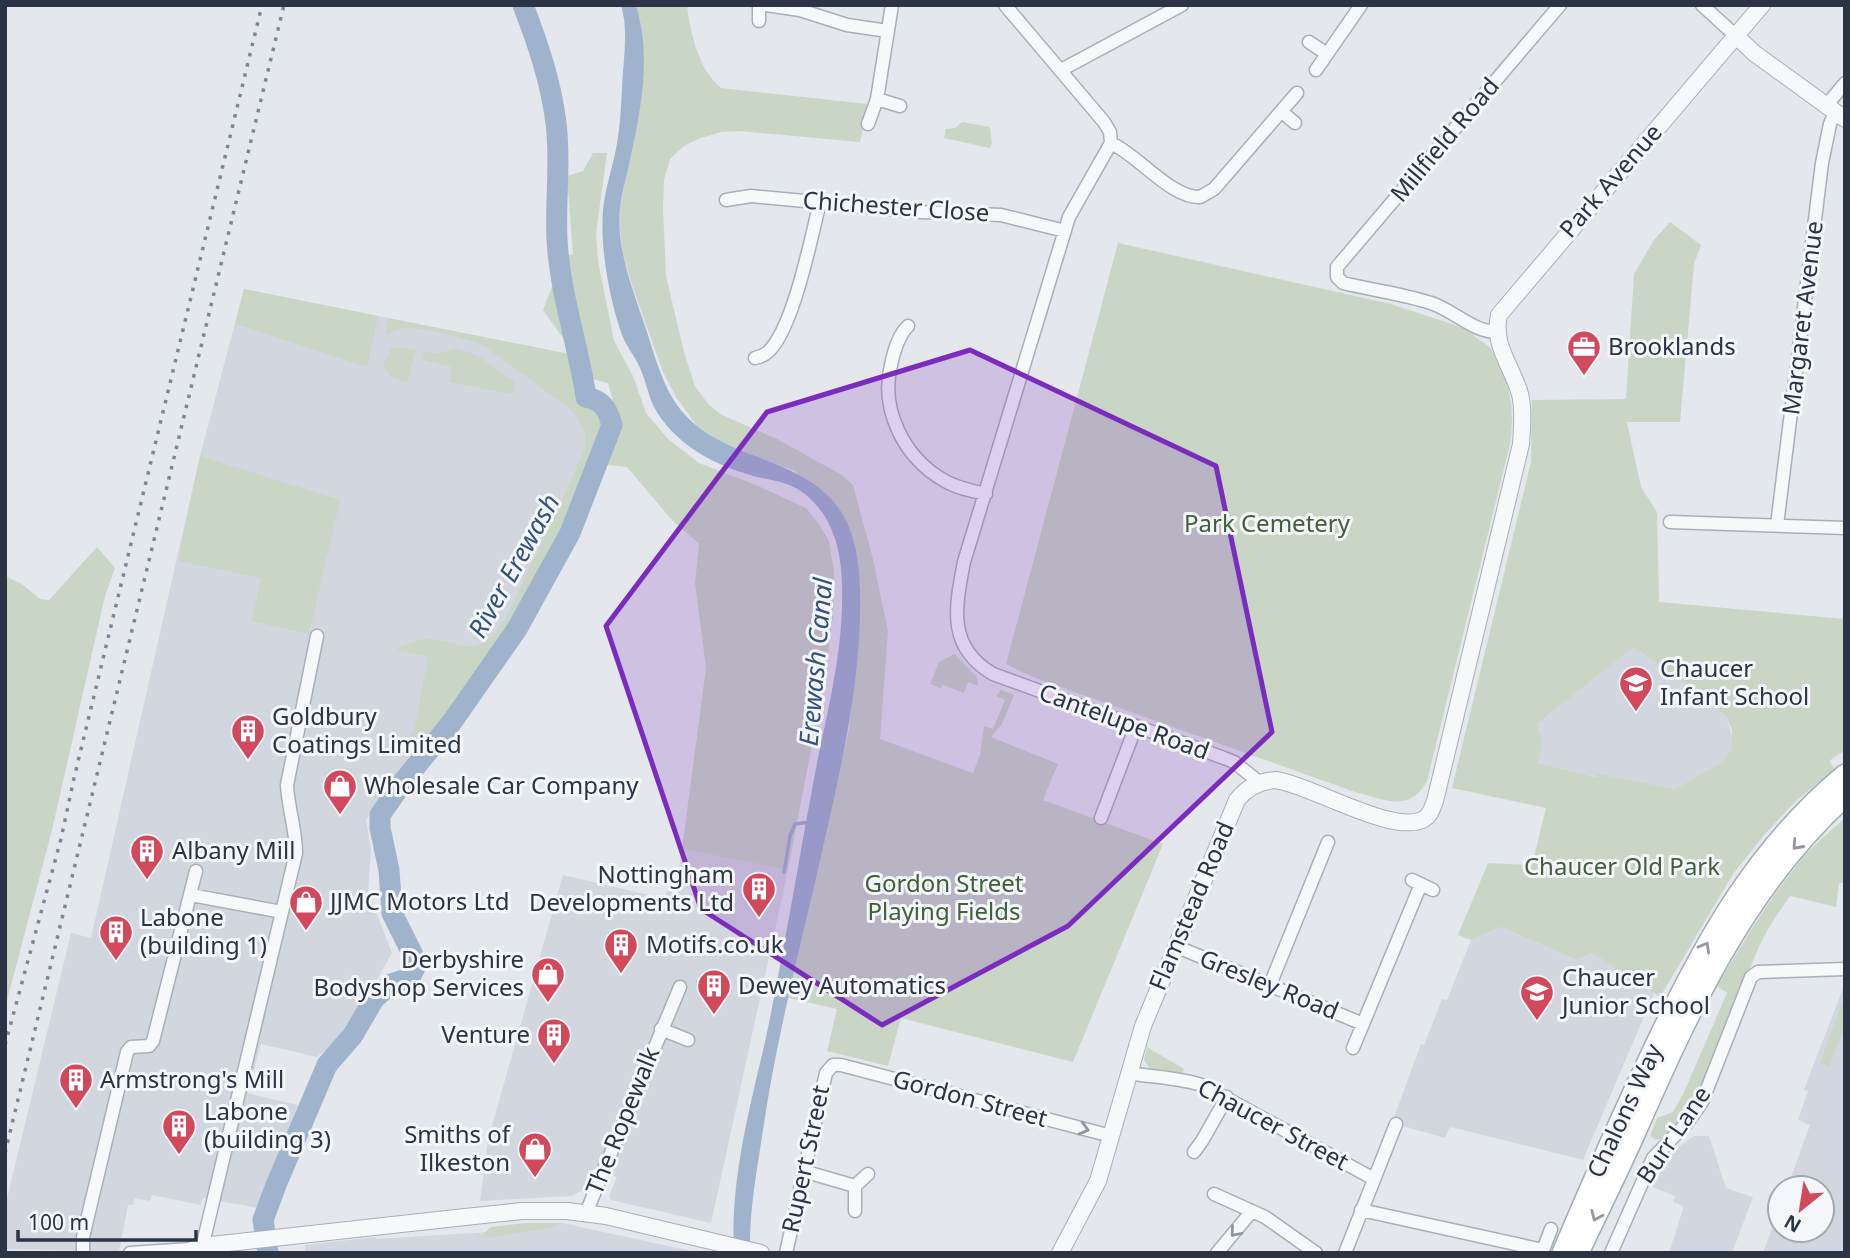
<svg xmlns="http://www.w3.org/2000/svg" width="1850" height="1258" font-family="'Noto Sans',sans-serif">
	<style>
		.built { fill: #d2d6de }
		.green { fill: #c9d6c5; fill-rule: evenodd }
		.water { fill: #9fb4cc }
		.lines { fill: none; stroke-linecap: round; stroke-linejoin: round }
		.stream { stroke: #9fb4cc; stroke-width: 3.5 }
		.river { stroke: #9fb4cc; stroke-width: 21 }
		.minor-casing { stroke: #a9aeb7; stroke-width: 15 }
		.tertiary-casing { stroke: #a9aeb7; stroke-width: 18 }
		.primary-casing { stroke: #a3abb8; stroke-width: 22 }
		.minor { stroke: #f7f8fa; stroke-width: 12 }
		.tertiary { stroke: #f7f8fa; stroke-width: 16 }
		.primary { stroke: #fff; stroke-width: 19 }
		.rail { stroke: #7d8696; stroke-width: 3.5; stroke-dasharray: 3.5 7; stroke-linecap: butt }
		.oneway { stroke: #959aa2 }
		.oneway2 { stroke: #9196a0 }
		.marked { fill: #7b2cbf; fill-opacity: 0.2; stroke: #7b2cbf; stroke-width: 5; stroke-linejoin: round }
		.labels { text-anchor: middle; stroke-width: 6; stroke-linejoin: round; paint-order: stroke }
		.street-label { font-size: 24px; fill: #2b3445; stroke: #f4f6f9 }
		.poi-label { font-size: 24px; fill: #2b3445; stroke: #f4f6f9; text-anchor: start }
		.park-label { font-size: 24px; fill: #3f6138; stroke: #f4f6f9 }
		.water-label { font-size: 26px; font-style: italic; fill: #34527a; stroke: #f4f6f9 }
	</style>
	<rect width="100%" height="100%" fill="#e4e7ec"/>
	<path class="built" d="M244 289 576 356 584 400 604 422 591 463 567 520 549 560 521 611 498 648 456 705 366 819 371 850 368 891 392 953 367 997 336 1041 317 1057 261 1044 247 1093 298 1105 259 1208 203 1198 201 1205 152 1195 150 1201 135 1198 133 1205H128L119 1251 5 1249V1207L71 933 91 938 200 456Z
		M1634 647 1718 708 1727 718 1733 741 1732 748 1724 762 1675 789 1598 775 1597 777 1537 763 1543 741 1537 724Z
		M682 849 788 870 711 1223 611 1200 609 1197 617 1177 593 1169 583 1190 572 1196 480 1201 488 1140 563 875 666 899V892L676 887Z
		M1501 927 1577 960 1592 953 1654 993 1583 1160 1450 1127 1445 1138 1392 1123 1421 1044 1424 1045 1442 999 1447 1000 1471 940Z
		M1845 983V1253H1763L1780 1207V1230H1822V1188H1787L1810 1125 1798 1120 1808 1091 1804 1090Z
		M1694 1136H1709L1726 1188 1753 1197 1732 1253H1669L1684 1206 1673 1202 1675 1196 1652 1187 1666 1162 1682 1144Z
		M562 1223 700 1253H305V1245L376 1237V1239L552 1228Z"/>
	<path class="green" d="M636 5H687C690 33 699 70 721 88L868 104 860 142 739 131 721 132 698 139 684 146 670 159 664 180 663 208 666 276 684 352 695 386 709 405 722 415 777 439 842 475 853 485 873 559 888 631 880 739 973 773 980 755 984 726 993 729 1005 700 996 696 1001 690 1014 695 1002 724 991 737 1058 764 1043 800 1163 844 1073 1062 901 1018 888 1066 827 1051 837 1009 788 998 849 729 859 640 860 587 854 543 795 471 721 443 697 426 676 397 663 372 632 285 623 254 620 229V207L640 111 643 71 640 19Z
		M962 122 990 127 992 143 990 148 944 138 946 129 955 128Z
		M593 153H607L596 233 598 261 614 341 633 376 646 413 668 439 699 463 756 485 806 508 819 524 829 541 834 571 833 616 823 687 788 870 682 849 706 668 695 583 699 544 671 519 627 467 591 463 549 560 521 611 498 648 421 750 405 746 415 727 428 657 398 650 399 647 427 638 472 647C491 643 500 627 509 612L580 461C590 437 586 428 570 409L486 347C471 339 423 327 407 328 399 328 392 332 386 336L388 318 575 355 543 310 553 284 550 260 573 254 567 176 583 171ZM580 376 608 383 613 401 598 415 584 400Z
		M1670 222 1701 245 1694 264 1680 422H1627L1641 487 1657 512 1659 602 1845 619V750L1829 761 1835 769 1796 801 1765 834 1733 874 1660 997 1592 953 1577 960 1501 927 1471 940 1458 935 1488 863 1532 865 1546 808 1452 788 1531 462 1532 400 1626 399 1634 274 1654 240ZM1634 647 1718 708 1727 718 1732 730V748L1723 762 1675 789 1598 774 1596 777 1538 763 1543 741 1537 724Z
		M1118 243 1391 304 1470 330C1475 340 1484 341 1490 348 1511 378 1515 410 1510 444L1427 781C1409 814 1385 799 1355 792L1030 676 1006 664Z
		M244 289 378 316 367 367 235 324Z
		M401 347 416 350 407 383C396 379 387 377 383 365L391 349Z
		M456 349 477 355 515 382 513 392 506 393 449 382 451 367 423 360 424 351 438 354Z
		M200 456 340 500 309 634 252 621 261 578 178 561Z
		M97 547 115 568 105 596 52 830 5 1008V576L22 584 40 599 49 600Z
		M955 654 977 677 978 686 968 682 964 693 943 685 941 688 930 684 939 662Z
		M1845 818V883H1839L1836 907 1790 896C1779 912 1767 929 1759 947 1742 983 1694 1135 1656 1140L1650 1136 1657 1118 1673 1112 1685 1090 1727 993 1717 986C1744 941 1771 896 1805 855 1817 842 1832 830 1845 818Z
		M1845 995V1025L1829 1067 1820 1063Z
		M1147 1047 1184 1069 1182 1073 1150 1069 1144 1060Z
		M525 1223H562L552 1228 478 1239 491 1227Z"/>
	<path class="water" d="M621 5H636C651 54 642 107 631 155 628 172 622 191 620 208 616 249 633 290 646 329 654 353 660 377 673 399 691 428 719 442 750 454 824 481 858 504 860 590 862 668 846 745 829 821 806 926 777 1030 762 1137 756 1175 749 1214 750 1253H734C730 1182 749 1110 765 1042 783 957 797 870 813 784 825 719 844 654 842 587 842 551 832 511 799 490 784 480 764 480 747 474 710 463 673 442 654 407 648 395 646 381 640 368 635 356 625 345 621 332 609 297 600 247 603 210 605 189 612 169 616 149 620 128 621 109 622 88 623 61 629 31 621 5Z"/>
	<g class="lines">
		<path class="stream" d="M784 872 790 836 795 824 810 822"/>
		<path class="river" d="M268 1253 263 1220 276 1185 327 1065 353 1035 374 999 391 984 410 978 417 963 392 913 389 870 380 828V815L403 782 452 722 517 629 570 533 612 425C607 408 603 401 586 397 578 344 560 294 557 240 555 201 561 162 556 123 551 82 538 44 523 5"/>
		<g class="minor-casing">
			<path id="minor" d="M766 5 800 10 847 25 888 31
				M1005 5 1104 122 1110 132 1111 143 1069 217 964 562C955 608 947 647 993 674L1224 758 1234 762 1259 782
				M1702 5 1736 36
				M759 21V5
				M1309 42 1327 54
				M1061 70 1182 5
				M1316 70 1361 5
				M877 99 900 106
				M1826 106 1845 83
				M1282 112 1295 123
				M868 124 877 99 892 5
				M1111 143C1139 156 1171 198 1200 197L1214 189 1297 93
				M726 200 751 196 921 212 1001 215 1065 231
				M908 326C898 336 894 351 891 365 880 410 904 458 945 481 957 488 972 491 986 494
				M1497 332C1473 332 1453 310 1431 303 1403 294 1372 290 1343 283L1337 277V267L1560 5
				M755 358C760 357 765 355 769 351 794 326 811 238 820 202
				M1670 522 1845 528
				M1777 525 1822 163 1830 124 1835 112
				M1101 818 1136 726
				M1412 880 1433 890
				M191 895 282 912
				M1175 946 1363 1024
				M1270 985 1328 842
				M661 1029 688 1040
				M1353 1048 1421 884
				M1128 1073C1151 1077 1184 1078 1204 1086L1374 1179
				M1194 1152 1202 1141 1227 1097
				M803 1171 855 1186
				M1214 1194 1265 1217 1316 1253
				M1361 1210 1543 1250
				M855 1211V1186L868 1174
				M586 1213 680 987
				M201 1252 296 853C296 829 288 808 287 785L317 636
				M83 1253V1237L127 1052 131 1047 149 1046 153 1041 196 871
				M130 1253 189 1249
				M786 1253 826 1073 833 1065H841L1111 1136
				M1217 1253 1252 1211
				M1345 1253 1396 1124
				M1542 1253 1551 1229
				M1611 1253 1653 1158 1687 1123 1702 1102 1751 977 1758 972 1845 969"/>
		</g>
		<g class="tertiary-casing">
			<path id="tertiary" d="M1736 36 1754 53 1845 119
				M184 1253 202 1246 456 1218 522 1211H567L606 1216 761 1253
				M1060 1253 1098 1181 1143 1026 1237 800C1247 787 1260 781 1276 780 1311 785 1394 836 1424 819 1431 815 1432 808 1435 801L1521 444C1522 428 1524 410 1520 394 1512 366 1492 345 1499 315L1762 5"/>
		</g>
		<g class="primary-casing">
			<path id="primary" d="M1562 1253C1592 1182 1623 1112 1656 1043 1705 940 1756 848 1845 774
				M1579 1253C1598 1212 1618 1173 1636 1132 1690 1010 1744 889 1845 797"/>
		</g>
		<use href="#minor" class="minor"/>
		<use href="#tertiary" class="tertiary"/>
		<use href="#primary" class="primary"/>
		<path class="rail" d="M5 1045 61 839 74 778 262 5
			M5 1153 284 5"/>
	</g>
	<defs><path id="oneway-chevron" d="M-2-3.5L2.5 0L-2 3.5" fill="none" stroke-width="1.6" stroke-linecap="round" stroke-linejoin="round" transform="scale(1.75)"/></defs>
	<g class="oneway">
		<use href="#oneway-chevron" transform="translate(1797 845) rotate(132)"/>
		<use href="#oneway-chevron" transform="translate(1705 947) rotate(-61)"/>
		<use href="#oneway-chevron" transform="translate(1596 1216) rotate(114)"/>
	</g>
	<g class="oneway2">
		<use href="#oneway-chevron" transform="translate(1084 1129) rotate(15)"/>
		<use href="#oneway-chevron" transform="translate(1235 1232) rotate(130)"/>
	</g>
	<path class="marked" d="M970 350 1216 466 1272 732 1068 926 882 1025 701 909 606 626 767 412Z"/>
	<defs>
		<g id="office-pin" transform="scale(1.75)"><path d="M0 17L-7.5 6A9.5 9.5 0 1 1 7.5 6Z" fill="#d1495b" stroke="#f4f6f9"/><path d="M-6-3h4V-5.5h4V-3h4V5H-6ZM-1-4.5V-3h2v-1.5ZM-6 0V1H6V0Z" fill="#fff"/></g>
		<g id="school-pin" transform="scale(1.75)"><path d="M0 17L-7.5 6A9.5 9.5 0 1 1 7.5 6Z" fill="#d1495b" stroke="#f4f6f9"/><path d="M0-5L7-2L0 1L-7-2ZM-4 1L0 2.5L4 1V4Q0 6-4 4Z" fill="#fff"/></g>
		<g id="building-pin" transform="scale(1.75)"><path d="M0 17L-7.5 6A9.5 9.5 0 1 1 7.5 6Z" fill="#d1495b" stroke="#f4f6f9"/><path d="M-4-6H4V6H1V3H-1V6H-4ZM-2.5-4.3h1.7v1.8h-1.7ZM.8-4.3h1.7v1.8H.8ZM-2.5-1h1.7V.8h-1.7ZM.8-1h1.7V.8H.8Z" fill="#fff"/></g>
		<g id="shop-pin" transform="scale(1.75)"><path d="M0 17L-7.5 6A9.5 9.5 0 1 1 7.5 6Z" fill="#d1495b" stroke="#f4f6f9"/><path d="M-5-2.5h2.3a2.7 3.5 0 0 1 5.4 0H5L5.5 6h-11ZM-1.5-2.5h3a1.5 2.3 0 0 0-3 0Z" fill="#fff"/></g>
	</defs>
	<g fill-rule="evenodd">
		<use href="#office-pin" x="1584" y="347"/>
		<use href="#school-pin" x="1636" y="683"/>
		<use href="#building-pin" x="248" y="731"/>
		<use href="#shop-pin" x="340" y="786"/>
		<use href="#building-pin" x="147" y="851"/>
		<use href="#building-pin" x="759" y="889"/>
		<use href="#shop-pin" x="306" y="902"/>
		<use href="#building-pin" x="116" y="932"/>
		<use href="#building-pin" x="621" y="945"/>
		<use href="#shop-pin" x="548" y="974"/>
		<use href="#building-pin" x="714" y="986"/>
		<use href="#school-pin" x="1537" y="992"/>
		<use href="#building-pin" x="554" y="1035"/>
		<use href="#building-pin" x="76" y="1080"/>
		<use href="#building-pin" x="179" y="1126"/>
		<use href="#shop-pin" x="535" y="1149"/>
	</g>
	<g class="labels">
		<g class="street-label">
			<text transform="translate(1445 140) rotate(-50)" y="8">Millfield Road</text>
			<text transform="translate(1611 181) rotate(-49)" y="8">Park Avenue</text>
			<text transform="translate(896 207) rotate(4)" y="8">Chichester Close</text>
			<text transform="translate(1803 318) rotate(-83)" y="8">Margaret Avenue</text>
			<text transform="translate(1124 722) rotate(20)" y="8">Cantelupe Road</text>
			<text transform="translate(1192 906) rotate(-67)" y="8">Flamstead Road</text>
			<text transform="translate(1269 985) rotate(22)" y="8">Gresley Road</text>
			<text transform="translate(970 1099) rotate(15)" y="8">Gordon Street</text>
			<text transform="translate(1625 1111) rotate(-65)" y="8">Chalons Way</text>
			<text transform="translate(623 1121) rotate(-68)" y="8">The Ropewalk</text>
			<text transform="translate(1273 1125) rotate(28)" y="8">Chaucer Street</text>
			<text transform="translate(1674 1135) rotate(-56)" y="8">Burr Lane</text>
			<text transform="translate(806 1159) rotate(-78)" y="8">Rupert Street</text>
		</g>
		<g class="poi-label">
			<text x="1608" y="355">Brooklands</text>
			<text x="1660" y="677">Chaucer<tspan x="1660" dy="28">Infant School</tspan></text>
			<text x="272" y="725">Goldbury<tspan x="272" dy="28">Coatings Limited</tspan></text>
			<text x="364" y="794">Wholesale Car Company</text>
			<text x="172" y="859">Albany Mill</text>
			<text x="734" y="883" text-anchor="end">Nottingham<tspan x="734" dy="28">Developments Ltd</tspan></text>
			<text x="330" y="910">JJMC Motors Ltd</text>
			<text x="140" y="926">Labone<tspan x="140" dy="28">(building 1)</tspan></text>
			<text x="646" y="953">Motifs.co.uk</text>
			<text x="524" y="968" text-anchor="end">Derbyshire<tspan x="524" dy="28">Bodyshop Services</tspan></text>
			<text x="1562" y="986">Chaucer<tspan x="1562" dy="28">Junior School</tspan></text>
			<text x="738" y="994">Dewey Automatics</text>
			<text x="530" y="1043" text-anchor="end">Venture</text>
			<text x="100" y="1088">Armstrong's Mill</text>
			<text x="204" y="1120">Labone<tspan x="204" dy="28">(building 3)</tspan></text>
			<text x="510" y="1143" text-anchor="end">Smiths of<tspan x="510" dy="28">Ilkeston</tspan></text>
		</g>
		<g class="park-label">
			<text x="1267" y="532">Park Cemetery</text>
			<text x="1622" y="875">Chaucer Old Park</text>
			<text x="944" y="892">Gordon Street<tspan x="944" dy="28">Playing Fields</tspan></text>
		</g>
		<g class="water-label">
			<text transform="translate(514 566) rotate(-61)" y="9">River Erewash</text>
			<text transform="translate(816 662) rotate(-85)" y="9">Erewash Canal</text>
		</g>
	</g>
	<rect width="1850" height="1258" fill="none" stroke="#2b3445" stroke-width="14"/>
	<g transform="translate(1801 1209) rotate(210)"><circle r="33" fill="#f4f6f9" stroke="#a4a8b1" stroke-width="2"/>
	<path d="M0-5L12 26L0 18L-12 26Z" fill="#d1495b"/>
	<text y="-10" font-size="19" font-weight="bold" text-anchor="middle" fill="#2b3445">N</text>
	</g>
	<path d="M18 1230v10h178v-10" fill="none" stroke="#2b3445" stroke-width="3.5"/>
	<text x="28" y="1230" font-size="21" fill="#2b3445" stroke="#f4f6f9" stroke-width="5" paint-order="stroke">100 m</text>
</svg>
